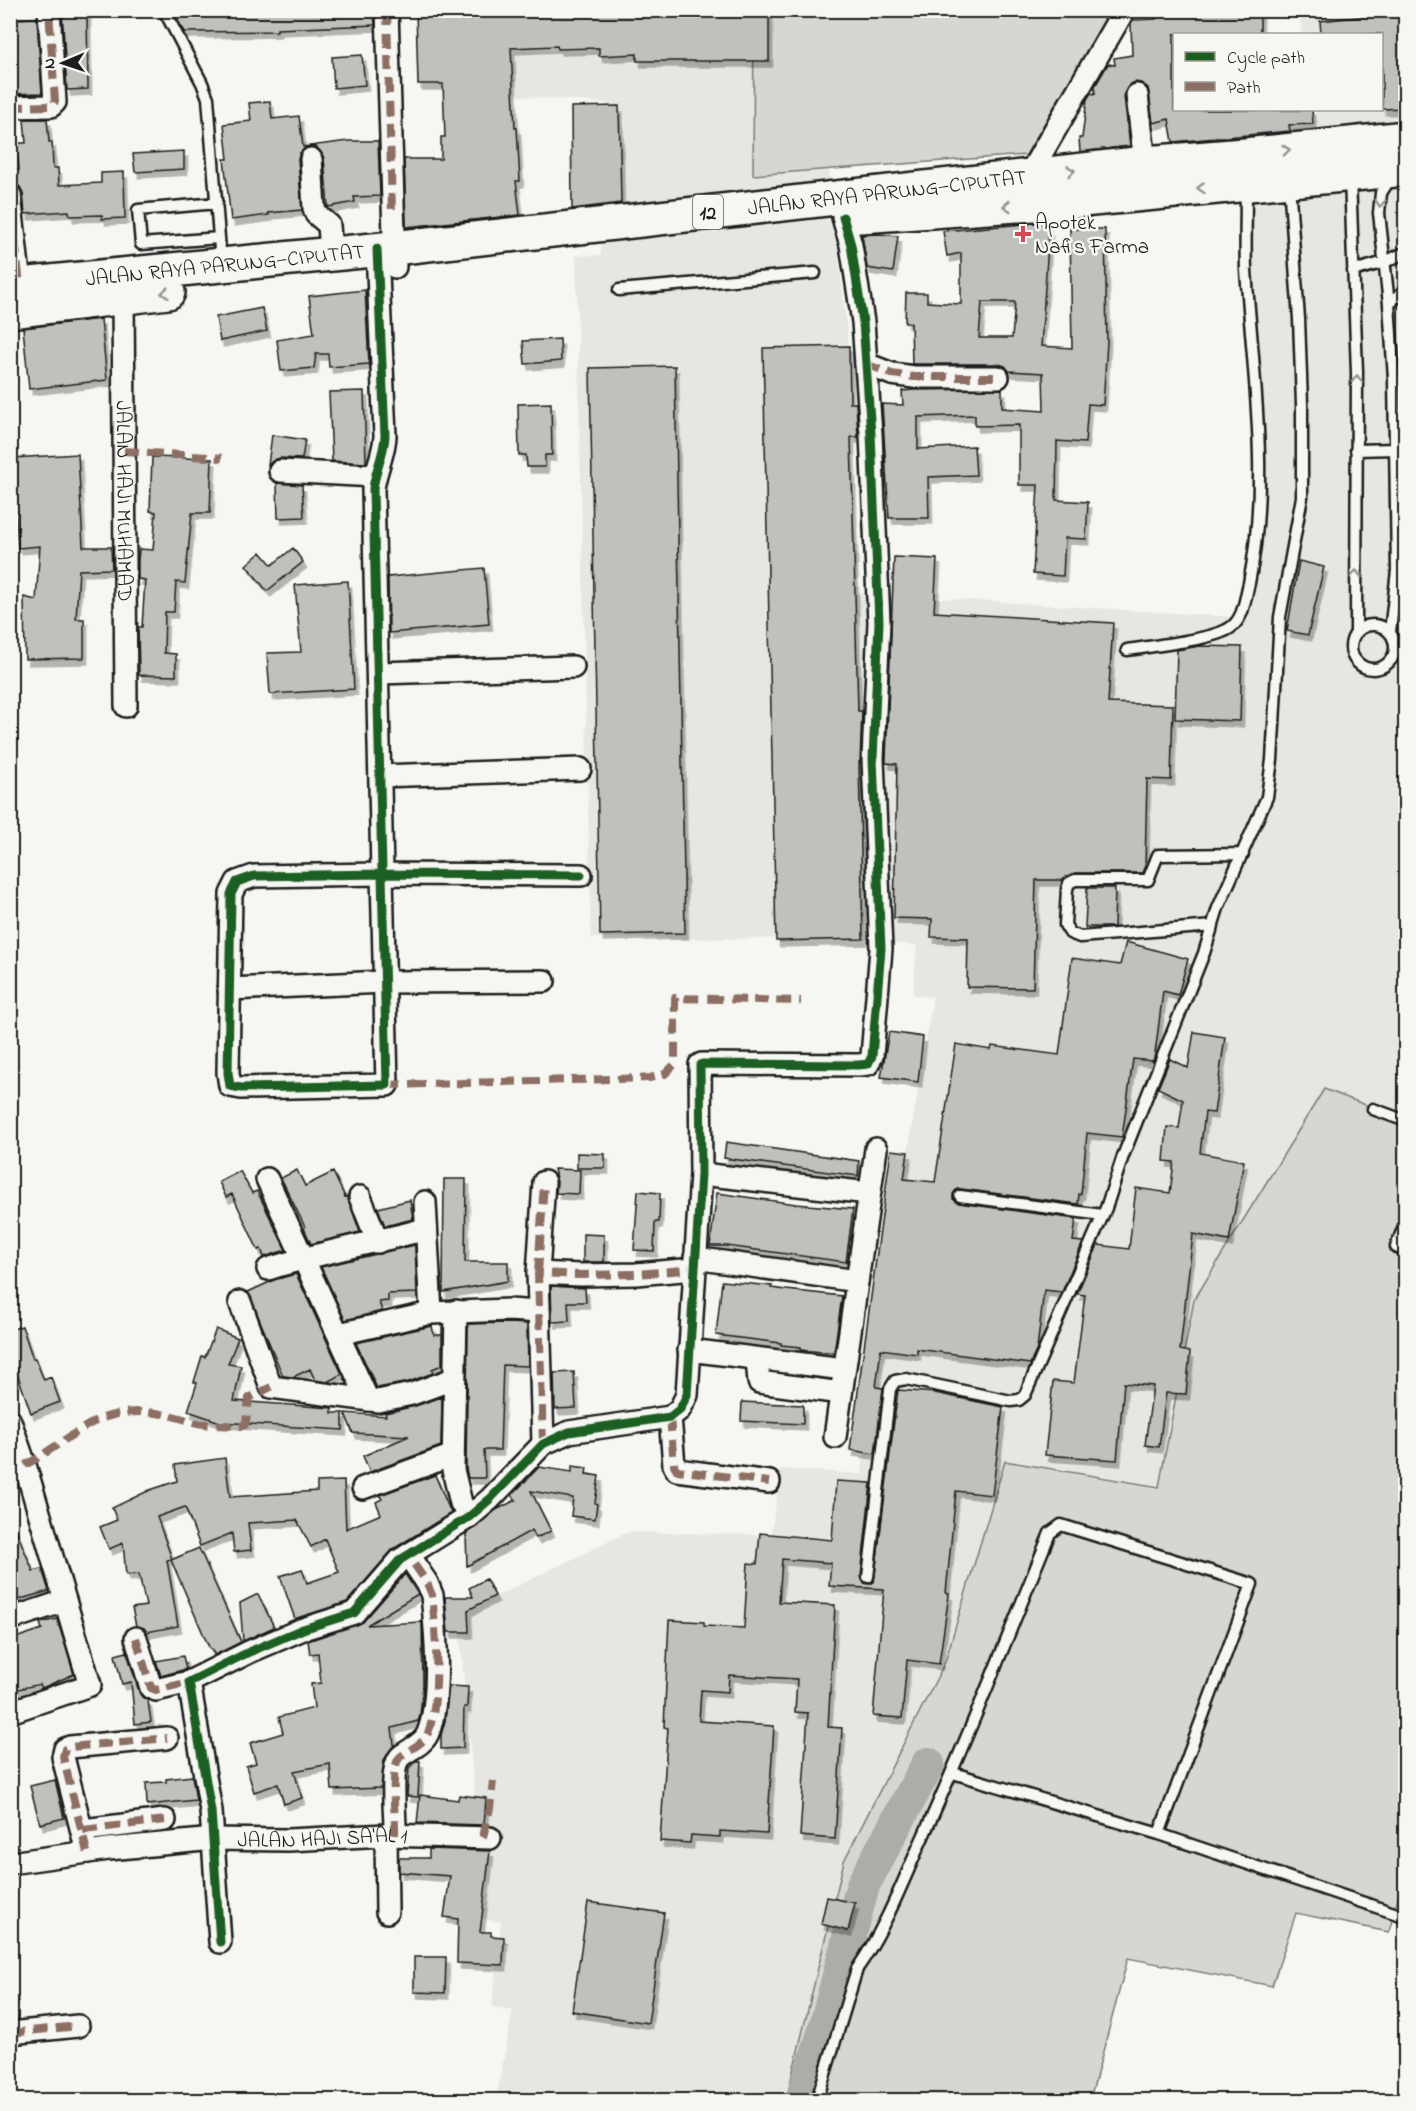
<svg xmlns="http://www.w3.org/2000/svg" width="1416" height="2111" font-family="'Indie Flower',sans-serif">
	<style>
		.built { fill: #e6e6e2 }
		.green { fill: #d6d6d2; stroke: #797977; stroke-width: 1.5 }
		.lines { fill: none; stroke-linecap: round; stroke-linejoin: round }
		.river { stroke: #acaca9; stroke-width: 34 }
		.building { fill: #c0c0bd; stroke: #1c1c1c; stroke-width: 1.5; fill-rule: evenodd; filter: url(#shadow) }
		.lane-casing { stroke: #1c1c1c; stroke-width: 15 }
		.street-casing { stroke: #1c1c1c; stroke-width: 26 }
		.highway-casing { stroke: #1c1c1c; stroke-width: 38 }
		.lane { stroke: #f6f6f2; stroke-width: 10 }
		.street { stroke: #f6f6f2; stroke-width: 21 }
		.highway { stroke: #f6f6f2; stroke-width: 33 }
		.quiet { stroke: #8d6e63; stroke-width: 8; stroke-dasharray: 15 8; stroke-linecap: butt }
		.cycleway-casing { stroke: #f6f6f2; stroke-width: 13 }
		.cycleway { stroke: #1b5e20; stroke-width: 9 }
		.oneway { stroke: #949492 }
		.poi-dot { fill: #d1495b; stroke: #f6f6f2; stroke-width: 2 }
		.labels { text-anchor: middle; stroke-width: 5; stroke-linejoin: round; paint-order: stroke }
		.shield { fill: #f6f6f2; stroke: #5d5d5c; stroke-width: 1.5 }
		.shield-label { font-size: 20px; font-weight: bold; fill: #1c1c1c }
		.street-label { font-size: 21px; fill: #1c1c1c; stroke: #f6f6f2 }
		.poi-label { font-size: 21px; fill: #1c1c1c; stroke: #f6f6f2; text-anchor: start }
	</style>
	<defs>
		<filter id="shadow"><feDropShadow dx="3.5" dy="6" stdDeviation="0" flood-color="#0004"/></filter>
	</defs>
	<rect width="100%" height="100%" fill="#f6f6f2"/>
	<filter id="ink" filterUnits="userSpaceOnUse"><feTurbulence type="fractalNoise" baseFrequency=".0167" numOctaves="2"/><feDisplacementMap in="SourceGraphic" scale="12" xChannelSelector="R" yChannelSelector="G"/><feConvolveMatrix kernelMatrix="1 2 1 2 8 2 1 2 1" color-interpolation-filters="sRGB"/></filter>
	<g filter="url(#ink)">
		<path class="built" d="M588 11H754L753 175 829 169 847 331 858 593 1236 617 1259 476 1242 186 1235 135 1303 127V110H1382V34H1301L1300 11H1405V1120L1324 1089 1194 1300 1159 1487 1005 1461 945 1662 844 1861 786 2100H496L513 2010 492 2007 501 1922 476 1918 478 1830 458 1615 628 1532 771 1535 781 1469 862 1474 873 1365 933 997 913 995 917 946 862 939 591 938 576 256 601 255 607 103 504 95V50L591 51Z"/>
		<path class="green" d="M754 11H1111L1026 155 753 175Z
			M1324 1089 1405 1120 1406 1867 1389 1932 1296 1913 1272 1986 1128 1958 1090 2100H786L844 1861 945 1662 1005 1461 1159 1487 1194 1300Z"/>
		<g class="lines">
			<path class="river" d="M802 2100 824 2033 863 1885 928 1764"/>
		</g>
		<path class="building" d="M62 10H87L88 89 67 90Z
			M175 10H374L375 25 277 29V31L184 32 176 16Z
			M416 10H465V16L557 10H769V61H637V54L599 56V48L558 49 557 46 511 48 515 128H517L520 181H516L520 215 406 227 404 159H441V137H445L443 84H418Z
			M1156 10H1260V34H1174V110H1312L1313 124 1289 125 1290 131 1173 142 1169 119 1153 123 1148 88 1141 83 1135 82 1129 85 1124 96 1130 146 1080 152 1079 138H1082L1087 99 1091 93 1095 94V86L1108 64 1115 65 1114 58 1132 55 1131 23 1133 20 1156 19Z
			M1404 12 1406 24V108L1382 109V34H1321L1320 21Z
			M37 18 42 93 10 94V49L15 48 13 19Z
			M362 55 365 85 334 88 332 57Z
			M270 101 272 119 299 116 303 147 348 141H378L380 196 354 197 355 202 328 207 324 158 317 148 310 146 300 153 298 159 302 210 268 213 269 215 231 220 224 159H228L224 124 251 121 249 103Z
			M619 106 621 203 572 209 571 107Z
			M24 119H47L49 142H52L53 168H58L59 185 101 183V173L124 172 125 218 102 219V215L70 216 69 211 25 214 23 193 20 187 14 183 11 170H19L17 143H26Z
			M184 151V169L135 172 133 154Z
			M1047 222V229H1049L1041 346 1072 348 1070 229H1105L1107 342 1103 405 1088 404 1085 443 1057 441 1056 500 1088 502 1086 539 1065 538 1063 576 1033 574 1038 485H1019V425L975 426V415L918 417V449L974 446 976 475 928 477 929 518H889L882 404 903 405 902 391 913 390 1002 389V408L1044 411 1043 373 1009 371 1005 366 998 364H912L911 323H905L906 293H927V302L961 304V253L947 256 943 231ZM982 302H1015L1012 338H979Z
			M877 234 898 236 893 272 867 268 862 235Z
			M365 290 369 364 329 367 328 354H316L314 368 281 371 277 340 314 334 309 296Z
			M262 308 267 331 220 341 216 317Z
			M101 319 107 380 29 389 23 328Z
			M560 339 561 361 525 364 523 341Z
			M849 346 850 403H856L858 437H851L858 711H862L860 762H859L863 939 776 941 763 348Z
			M675 366 685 933 600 935 590 368Z
			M364 391 366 463 332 461 329 392Z
			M551 403 552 455H545V467H527L526 455H519L518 404Z
			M272 435 305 440 302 459 280 458 274 460 268 465Z
			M78 454 83 547H111L112 569 79 570 76 619H84V658L25 659 24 597 36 600 40 546 18 548 12 458Z
			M152 457 212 459 210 513H192L185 583 176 582 174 612H165L164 653 176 654V676L139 675 138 627H142L145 580 138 579V561L139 549 153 550 156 512 150 511Z
			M277 483 302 485 304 517 278 518Z
			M293 548 303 562 267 591 246 565 261 552 272 565Z
			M894 557 937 559 934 612 1113 623 1108 703 1173 705 1171 780 1147 779 1145 868 1143 873H1075L1062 880H1036L1033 988 967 987 968 938 931 937 932 919 894 918 897 764 886 763V759Z
			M1299 561 1324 567 1308 635 1287 631Z
			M484 568 489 624 389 633 388 577Z
			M348 581 354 689 270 694 267 653 301 652 295 585Z
			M1200 646 1242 647 1240 721 1175 719 1177 650Z
			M1087 888H1115L1114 927H1085Z
			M1126 942 1188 959 1178 995 1163 991 1155 1054 1153 1061 1133 1059 1122 1137 1087 1133 1081 1194H1079L1078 1204 961 1189H957L953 1194V1199L959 1203 1076 1219 1073 1241 1083 1242 1062 1292 1044 1290 1037 1349 1030 1364 917 1349V1354L881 1349 876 1387 883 1388 875 1454 850 1450 891 1150 908 1152 904 1179 935 1182 956 1044 991 1050 992 1046 1059 1055 1072 958 1120 965Z
			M889 1032 923 1037 918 1082 881 1077Z
			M1194 1032 1225 1037 1214 1113 1205 1112 1200 1153 1244 1161 1229 1241 1193 1234 1180 1350 1190 1352 1186 1394 1166 1393 1159 1447 1145 1445 1153 1386 1124 1383 1117 1460 1045 1455 1053 1381 1074 1383 1085 1295 1077 1294 1098 1245 1129 1249 1136 1188 1170 1193 1174 1162 1164 1161 1167 1127 1179 1128 1183 1100 1158 1088 1170 1059 1188 1068Z
			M726 1142 859 1161 858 1176 724 1158Z
			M577 1153 605 1154V1168H577Z
			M554 1169 580 1170 579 1194 556 1193 557 1182Z
			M297 1170 305 1186 333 1172 345 1197 347 1196 360 1232 311 1244 304 1228 305 1227 281 1178Z
			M240 1171 252 1193 257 1191 286 1250 264 1257 261 1249 258 1250 232 1194 226 1197 219 1182Z
			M444 1179H466L465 1262H508V1281L443 1292Z
			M638 1191 660 1193 659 1222H655L654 1251 634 1250Z
			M717 1193 796 1204 853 1209 846 1262 727 1246H710Z
			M410 1200 413 1219 385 1226 378 1208Z
			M583 1234 604 1235V1262H583Z
			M415 1245 417 1293 388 1294V1301L379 1302 382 1311 345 1320 321 1267Z
			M296 1274 342 1374 327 1382 315 1380 310 1369 293 1377 283 1376 248 1292 274 1280Z
			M722 1281 772 1286 771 1288 786 1290 842 1296 834 1353 801 1350V1347L781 1345V1343L716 1335Z
			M551 1286 585 1288 586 1302H568L569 1321 552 1322Z
			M509 1323 527 1324 528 1366 503 1365 500 1450H484L485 1478H468L466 1469 468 1324Z
			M442 1325V1365L432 1369 433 1373 409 1382 377 1388 356 1343 432 1326 434 1335H442Z
			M22 1326 33 1359 35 1358 44 1380 51 1377 60 1402 31 1413 10 1353V1330Z
			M216 1329 238 1338 228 1364 241 1366 234 1401 332 1408V1413H343V1430L220 1422 188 1411 197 1383 194 1382 202 1356 205 1357Z
			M574 1372 576 1408 555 1409 554 1373Z
			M898 1390 935 1393 1003 1407 992 1495 956 1491 946 1593 949 1594 939 1664 907 1660 902 1718 873 1716 884 1589 829 1586 831 1563 782 1559 779 1602 835 1605 828 1727 842 1728 835 1839 800 1836 808 1713 795 1712 797 1679 729 1675 728 1692 701 1690 699 1721 774 1726 767 1834 720 1831V1837L691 1835 690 1843 660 1841 668 1728 664 1727 669 1620 704 1622V1626L744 1628 748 1563 757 1564 760 1533 832 1540 836 1481 871 1483 861 1576 864 1583 870 1584 874 1582Z
			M442 1397 441 1446 370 1472 363 1456 409 1436 353 1433 345 1413 386 1416 385 1413 415 1406Z
			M742 1402 803 1405V1424L741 1421Z
			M225 1458 230 1497 317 1491V1482L344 1481 346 1529 381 1514 376 1502 382 1499 380 1495 435 1475 451 1513 393 1549 347 1602 295 1619 280 1576 302 1569 307 1583 339 1572 325 1539 311 1547 297 1520 248 1523 251 1550 234 1552 232 1533 200 1546 185 1507 157 1517 172 1559 167 1560 178 1626 147 1632 144 1628 136 1626 132 1608 146 1606 139 1574 126 1575 123 1543 109 1549 100 1527 117 1520 112 1508 150 1490 177 1481 175 1465Z
			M572 1466 587 1468 586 1474 599 1476 595 1503 597 1504 595 1519 571 1516 573 1498 531 1491 551 1531 536 1538 532 1530 467 1566 466 1534 496 1510 516 1500 512 1495 539 1467 572 1472Z
			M10 1516 33 1571 42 1569 49 1591 10 1602Z
			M199 1548 241 1642 215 1655 209 1647 171 1560Z
			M405 1574 418 1594 367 1625 422 1622 423 1684 420 1716 418 1721 392 1728 394 1745 384 1760 381 1788 332 1790 330 1764 294 1771 302 1798 284 1804 278 1784 254 1792 246 1766 256 1763 250 1743 283 1733 279 1717 314 1708 311 1684 321 1683 318 1653 310 1654 308 1641 363 1622Z
			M486 1579 495 1596 468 1610 469 1632H448L445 1597H473L469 1588Z
			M258 1594 274 1627 243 1641 240 1603Z
			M57 1619 74 1674 42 1688 40 1684 10 1691V1640L42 1629 40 1623Z
			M127 1652 139 1692 142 1697 148 1701 151 1722 135 1724 131 1682 122 1684 115 1655Z
			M183 1656 186 1669 161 1676 156 1661Z
			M449 1686 468 1687 467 1707H464L463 1748 441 1749V1735L445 1721Z
			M416 1761H420L418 1797 407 1796 409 1768Z
			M192 1776 196 1800 147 1805 146 1783 166 1782V1779Z
			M55 1780 64 1818 40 1824 30 1786Z
			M420 1795 458 1800 459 1795 486 1798 484 1825 417 1823Z
			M429 1849 490 1851 480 1932H491V1936L504 1937 503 1965 457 1963 458 1919 444 1917 450 1876 399 1872V1858H429Z
			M827 1897 855 1903 848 1931 821 1924Z
			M588 1902 664 1913 648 2023 572 2011Z
			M414 1957H446L445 1993 414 1992Z"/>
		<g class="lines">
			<g class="lane-casing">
				<path id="lane" d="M164 10 202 83 208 98 221 263
					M1350 177 1357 372 1356 633
					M217 203 138 210 141 244 219 238
					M1353 271 1385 262 1406 252
					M619 290 815 273
					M1389 304 1406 289
					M1356 450 1395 449
					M1351 647a22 22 0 1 1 44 0a22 22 0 1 1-44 0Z
					M1390 632 1397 570 1394 379 1389 304 1379 213 1381 193 1391 177
					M1127 650C1151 646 1212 640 1230 628 1244 619 1245 598 1249 583 1270 480 1253 374 1246 270 1245 243 1246 215 1246 188
					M1213 926 1080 937 1070 933 1065 925 1067 889 1069 883 1075 880H1148L1158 855 1243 854
					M1373 1109 1406 1121
					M960 1196 1102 1215
					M1406 1221 1396 1247 1406 1251
					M868 1577 890 1389 895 1381 906 1379 1011 1401 1019 1400 1025 1395 1106 1208 1123 1156 1204 953 1218 908 1267 797 1272 760 1280 617 1302 497V404L1299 319 1289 183
					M953 1773 1159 1834 1406 1917
					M817 2100 857 1969C885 1929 902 1883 922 1839 968 1739 1008 1635 1050 1533L1061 1525 1252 1584 1159 1834"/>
			</g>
			<g class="street-casing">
				<g id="street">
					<path d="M387 10 395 267"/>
					<path d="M1137 95 1145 163"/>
					<path d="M10 107 51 106 55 102 49 10"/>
					<path d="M311 159 314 208 316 214 329 225 331 252"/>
					<path d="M1029 175 1124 10"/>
					<path d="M10 195 20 285"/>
					<path d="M377 249 385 436C384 455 375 471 373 489L382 871V874L387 1085 241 1088 230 1086 228 1073 231 894 237 882 254 876 382 874 581 875"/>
					<path id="s1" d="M123 297 126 706"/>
					<path d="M866 364 892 374 914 377H998"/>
					<path d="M280 471 375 476"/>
					<path d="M378 673 573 667"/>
					<path d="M380 776 580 769"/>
					<path d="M229 989 384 982 544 981"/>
					<path d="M701 1174 869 1193"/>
					<path d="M267 1179 368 1400"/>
					<path d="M360 1197 378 1242"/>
					<path d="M425 1202 431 1313"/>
					<path d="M695 1258 857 1281"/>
					<path d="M268 1269C320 1252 373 1243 426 1229"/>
					<path d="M538 1273 544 1182"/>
					<path d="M240 1302 271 1387 378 1401 412 1394 453 1379"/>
					<path d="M456 1311 453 1470 461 1503 469 1517"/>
					<path d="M339 1334 431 1313 509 1310 539 1312"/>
					<path d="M689 1350 844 1369"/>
					<path d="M757 1359 759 1382 841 1393"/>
					<path d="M670 1417 674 1465 677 1470 769 1482"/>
					<path d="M10 1421 25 1465 90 1685 10 1712"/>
					<path d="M835 1437 876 1149"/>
					<path d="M543 1444 538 1273 580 1275 636 1274 695 1269"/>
					<path d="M363 1488 453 1455"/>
					<path d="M10 1619 65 1601"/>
					<path d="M136 1638 151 1688 156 1690 189 1682"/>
					<path d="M83 1830 165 1820"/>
					<path d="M386 1835 387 1912"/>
					<path d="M395 1835C396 1818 389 1769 400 1757 409 1749 423 1745 428 1733 441 1699 436 1632 432 1595L427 1583 408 1555"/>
					<path d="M87 1852 63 1757 65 1749 70 1747 167 1738"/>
					<path id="s2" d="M10 1863 109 1849 214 1839 288 1840 386 1835 490 1838"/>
					<path d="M220 1942 211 1811 189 1682 249 1652 303 1629 354 1613 400 1560 469 1517 490 1499 543 1444 569 1432 670 1417 680 1409 687 1395 701 1174 700 1065 702 1064 859 1065 868 1064 872 1056 881 949 873 759 879 622 871 434 863 322 851 245 843 217"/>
					<path d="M10 2033 78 2026"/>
				</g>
			</g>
			<g class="highway-casing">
				<g id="highway">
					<path d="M860 216 1061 202 1406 169"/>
					<path id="s3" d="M10 286 393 248 1145 163 1245 155 1406 138"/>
					<path d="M10 311 168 292"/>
				</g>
			</g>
			<use href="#lane" class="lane"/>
			<use href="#street" class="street"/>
			<use href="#highway" class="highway"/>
			<path class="quiet" d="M387 10 392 214
				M10 107 51 106 55 102 49 10
				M10 195 20 285
				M866 364 892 374 914 377H998
				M124 451 222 458
				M387 1085 650 1078 665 1074 675 1064V998L801 1001
				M538 1273 544 1182
				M670 1417 674 1465 677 1470 769 1482
				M543 1444 538 1273 580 1275 636 1274 695 1269
				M25 1465C50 1452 71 1433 96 1421 127 1407 159 1411 190 1421 203 1426 226 1425 240 1426L245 1425 246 1422 249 1398 271 1387
				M136 1638 151 1688 156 1690 189 1682
				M83 1830 165 1820
				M395 1835C396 1818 389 1769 400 1757 409 1749 423 1745 428 1733 441 1699 436 1632 432 1595L427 1583 408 1555
				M483 1837 490 1808 493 1781
				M87 1852 63 1757 65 1749 70 1747 167 1738
				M10 2033 78 2026"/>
			<g class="cycleway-casing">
				<path id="cycleway" d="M377 249 385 436C384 455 375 471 373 489L382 871V874L387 1085 241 1088 230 1086 228 1073 231 894 237 882 254 876 382 874 581 875
					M220 1942 211 1811 189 1682 249 1652 303 1629 354 1613 400 1560 469 1517 490 1499 543 1444 569 1432 670 1417 680 1409 687 1395 701 1174 700 1065 702 1064 859 1065 868 1064 872 1056 881 949 873 759 879 622 871 434 863 322 851 245 843 217"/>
			</g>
			<use href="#cycleway" class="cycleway"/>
		</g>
		<defs><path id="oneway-chevron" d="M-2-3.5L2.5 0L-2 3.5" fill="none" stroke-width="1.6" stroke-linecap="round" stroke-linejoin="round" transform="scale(1.5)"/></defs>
		<g class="oneway">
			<use href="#oneway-chevron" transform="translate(1286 150) rotate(-6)"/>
			<use href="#oneway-chevron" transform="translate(1071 171) rotate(-6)"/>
			<use href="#oneway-chevron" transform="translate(1201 188) rotate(176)"/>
			<use href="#oneway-chevron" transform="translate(1380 203) rotate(97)"/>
			<use href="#oneway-chevron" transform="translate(1007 206) rotate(176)"/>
			<use href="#oneway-chevron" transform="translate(165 293) rotate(174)"/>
			<use href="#oneway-chevron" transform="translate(1357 379) rotate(-90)"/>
			<use href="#oneway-chevron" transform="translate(1356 574) rotate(-90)"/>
		</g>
	</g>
	<path class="poi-dot" d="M1020 225h6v6h6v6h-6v6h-6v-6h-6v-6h6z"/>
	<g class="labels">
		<rect class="shield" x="693" y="195" width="30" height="34" rx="4.5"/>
		<g class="shield-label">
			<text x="708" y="219">12</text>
		</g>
		<g class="street-label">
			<text dy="7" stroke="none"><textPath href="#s3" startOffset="882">JALAN RAYA PARUNG—CIPUTAT</textPath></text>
			<text dy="7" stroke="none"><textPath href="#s3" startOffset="216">JALAN RAYA PARUNG—CIPUTAT</textPath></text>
			<text dy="7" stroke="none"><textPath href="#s1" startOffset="204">JALAN HAJI MUHAMAD</textPath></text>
			<text dy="7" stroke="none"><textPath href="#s2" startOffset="314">JALAN HAJI SA'AL 1</textPath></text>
		</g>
		<g class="poi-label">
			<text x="1035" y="229">Apotek<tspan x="1035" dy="24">Nafis Farma</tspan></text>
		</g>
	</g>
	<rect width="1416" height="2111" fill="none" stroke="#f6f6f2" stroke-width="36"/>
	<rect x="18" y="18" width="1380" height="2075" fill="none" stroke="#1c1c1c" stroke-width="2" filter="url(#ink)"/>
	<rect x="1173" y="33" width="210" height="78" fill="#f6f6f2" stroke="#9f9f9c" stroke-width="1.5"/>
	<rect x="1185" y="52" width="30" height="9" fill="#1b5e20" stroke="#9f9f9c" stroke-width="1.5"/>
	<text x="1227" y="63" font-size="18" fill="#1c1c1c">Cycle path</text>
	<rect x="1185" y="82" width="30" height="9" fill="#8d6e63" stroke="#9f9f9c" stroke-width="1.5"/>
	<text x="1227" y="93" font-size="18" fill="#1c1c1c">Path</text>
	<g transform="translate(63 63) rotate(268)" stroke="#f6f6f2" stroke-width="4.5" paint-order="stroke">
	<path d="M0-4.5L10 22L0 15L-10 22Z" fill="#1c1c1c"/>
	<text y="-9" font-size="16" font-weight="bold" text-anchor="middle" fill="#1c1c1c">N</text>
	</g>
</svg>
